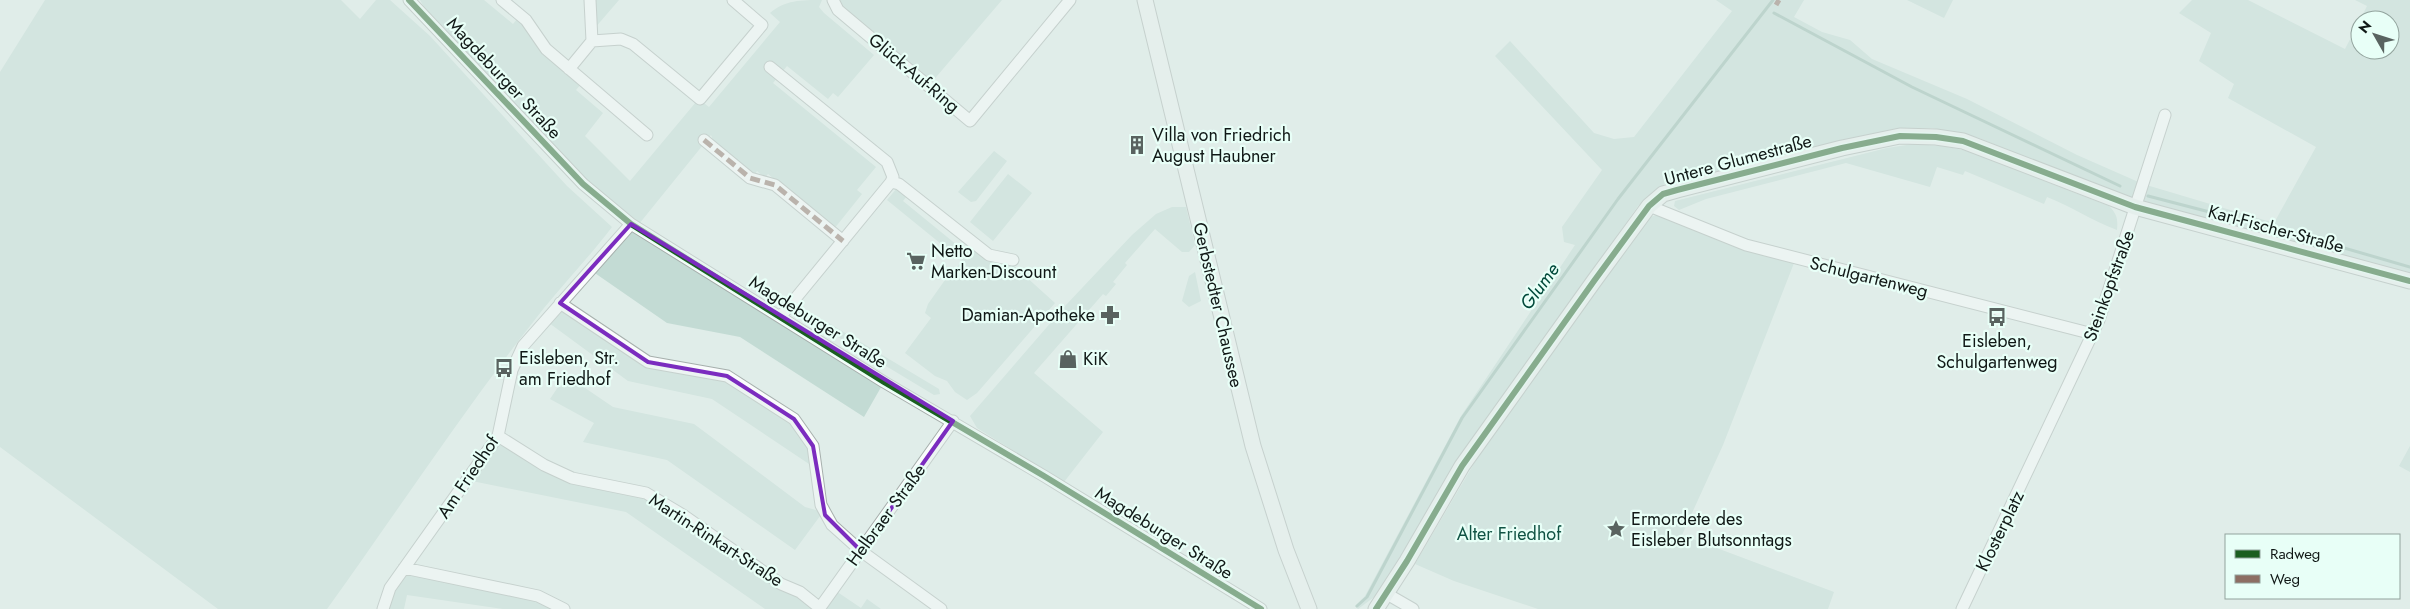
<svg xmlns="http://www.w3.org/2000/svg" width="2410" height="609" font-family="Jost,sans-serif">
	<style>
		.green { fill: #c3dbd4 }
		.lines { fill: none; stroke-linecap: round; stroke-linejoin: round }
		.stream { stroke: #92b7ab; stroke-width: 3 }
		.street-casing { stroke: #a6afac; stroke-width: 13 }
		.secondary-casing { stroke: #a6afac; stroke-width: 17 }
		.street { stroke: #fafcfc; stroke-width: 11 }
		.secondary { stroke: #ebf1f0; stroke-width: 15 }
		.quiet { stroke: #8d6e63; stroke-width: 5; stroke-dasharray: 10 5; stroke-linecap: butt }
		.cycleway-casing { stroke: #e8fff7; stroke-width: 9 }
		.cycleway { stroke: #1b5e20; stroke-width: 6 }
		.marked { fill: none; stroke: #7b2cbf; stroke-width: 4; stroke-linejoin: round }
		.labels { text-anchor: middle; stroke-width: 4.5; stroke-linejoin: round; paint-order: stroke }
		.street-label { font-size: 18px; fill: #101816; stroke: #e8fff7 }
		.poi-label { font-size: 18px; fill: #101816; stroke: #e8fff7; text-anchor: start }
		.park-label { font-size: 18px; fill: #105344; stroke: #e8fff7 }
		.water-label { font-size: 19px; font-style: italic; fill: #00493a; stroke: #e8fff7 }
	</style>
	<rect width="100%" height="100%" fill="#e0ede9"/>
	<path class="green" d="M45 0H341L360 19 376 0H390L430 36 567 186 612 227C590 256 566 281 544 308 467 405 399 509 327 609H218L0 447V72Z
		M420 0H484L513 24 517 19 581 84 576 90 603 113 585 136 630 181 696 102 701 101 709 107 780 22 770 13C785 0 801 0 822 0L819 7 824 13 874 55 838 97 833 93 828 99 787 66 773 83 876 167 857 190 862 194 834 229 768 174 765 178 757 171 754 176 714 143 711 135 639 224 586 180 428 14Z
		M592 0H619L594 29Z
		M838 0H1002L931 83 847 13Z
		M1716 0H1804L1794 17 1822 32 1850 40 1872 59 1967 99 2077 155 2143 184 2274 223 2316 147 2228 98 2234 84 2199 61 2211 33 2179 13 2192 0H2248L2345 49 2360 20V50H2390V20H2360L2367 6 2355 0H2410V275L2127 199 1979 138 1932 128 1888 131 1685 179 1672 174 1661 188 1638 206 1515 381 1381 592 1358 609 1355 606 1365 596 1461 416 1575 245 1564 242 1562 227 1602 170 1495 56 1510 41 1594 133 1614 139 1634 137 1732 11Z
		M1907 0H1953L1944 18Z
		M1913 144 1942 146 1968 151 2109 206C2117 214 2118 219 2117 230 2092 221 2071 206 2047 197L2044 204 1965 171 1963 175 1937 167 1930 187 1846 163 1706 199 1679 210 1674 206 1675 201 1887 148Z
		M994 151 1007 161 976 201 971 202 958 192Z
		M1008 174 1032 193 993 241 970 222Z
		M897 188 907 196 903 201 968 254 973 250 985 259 996 264 1014 266 1055 303 977 393 967 400 955 392 947 381 935 376 905 353 931 318 925 313 928 304 945 280 947 281 962 261 887 200Z
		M1172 207H1186L1195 245 1189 252H1182L1155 229 1125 263 1127 265 1113 282 1116 284 1106 296 1103 294 1034 373 1103 432 1064 482 977 428 970 416 1066 305 1132 235 1156 214Z
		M1656 215 1740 248 1794 263 1723 445 1682 535 1834 592 1828 609H1538L1454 581 1415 564 1482 450 1645 219Z
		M631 224 884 382 864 417 740 337 667 323 589 269Z
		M1195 272 1201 301 1189 307 1182 301 1189 276Z
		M560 303 640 357 727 376 805 432 815 468 712 399 628 381 545 320Z
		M816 319H822L939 389 940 394 934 395 818 325Z
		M566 375 613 407 694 424 805 507 823 512 795 550 667 460 583 442 594 423 550 399Z
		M498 436 544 465 634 490 781 584 824 601 833 589 861 608 867 599 881 609H765L626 512 467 480Z
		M2410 446V472L2399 466Z
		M404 568 538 596 564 609H503L407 595 404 609H383Z"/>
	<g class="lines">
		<path class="stream" d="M1774 13 1912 87 2120 186
			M2148 196 2306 237 2410 267
			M1357 606 1367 597 1462 418 1618 199 1773 0"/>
		<g class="street-casing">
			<path id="street" d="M409 0 583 184 631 224 884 382 1044 476 1261 609
				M502 0 526 20 546 49 647 135
				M833 0 838 10 970 121 1070 0
				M592 41 621 39 633 44 700 99 762 25 733 0
				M770 67 887 162 893 177 891 182 781 316
				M569 69 592 41 590 0
				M704 140 750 178 775 185 843 241
				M891 182 899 184 989 255 1013 260
				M1649 206 1746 245 2093 334
				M560 303 648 362 727 376 794 419 813 446 821 505 832 525 861 551 941 609
				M498 436 544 465 572 478 646 493 683 515 781 584 800 592 820 608
				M404 568 538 596 564 609
				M1387 594 1413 609
				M383 609 390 588 498 436 512 370 523 346 631 224
				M819 609 953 421
				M1962 609 2099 320 2165 115"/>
		</g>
		<g class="secondary-casing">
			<path id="secondary" d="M1145 0 1253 446 1286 550 1309 609
				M1376 609 1407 561 1462 466 1594 281 1649 206 1663 194 1677 190 1842 148 1900 136 1936 137 1963 141 2135 207 2410 281"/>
		</g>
		<use href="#street" class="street"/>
		<use href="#secondary" class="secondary"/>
		<path class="quiet" d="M1776 5 1779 0
			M704 140 750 178 775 185 843 241"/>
		<g class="cycleway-casing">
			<path id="cycleway" d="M409 0 583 184 631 224 884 382 1044 476 1261 609
				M1376 609 1407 561 1462 466 1594 281 1649 206 1663 194 1677 190 1842 148 1900 136 1936 137 1963 141 2135 207 2410 281"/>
		</g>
		<use href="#cycleway" class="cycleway"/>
	</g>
	<path d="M0 0H2410V609H0ZM631 224 953 421 861 551 825 515 813 446 794 419 727 376 648 362 560 303Z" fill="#e0ede9" fill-opacity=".55" fill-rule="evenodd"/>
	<path class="marked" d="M631 224 953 421 861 551 825 515 813 446 794 419 727 376 648 362 560 303Z"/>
	<defs>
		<g id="building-bare" transform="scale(1.5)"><path d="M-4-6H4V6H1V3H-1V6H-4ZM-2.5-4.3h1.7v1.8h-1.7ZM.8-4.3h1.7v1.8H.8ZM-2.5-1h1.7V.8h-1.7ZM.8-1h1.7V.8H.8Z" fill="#596360" stroke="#e8fff7" stroke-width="2.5" paint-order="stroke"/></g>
		<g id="supermarket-bare" transform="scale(1.5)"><path d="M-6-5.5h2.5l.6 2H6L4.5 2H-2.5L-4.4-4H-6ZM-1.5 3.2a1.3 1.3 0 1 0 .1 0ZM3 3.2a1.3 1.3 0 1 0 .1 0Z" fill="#596360" stroke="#e8fff7" stroke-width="2.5" paint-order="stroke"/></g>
		<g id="pharmacy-bare" transform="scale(1.5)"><path d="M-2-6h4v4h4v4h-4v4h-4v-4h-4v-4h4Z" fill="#596360" stroke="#e8fff7" stroke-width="2.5" paint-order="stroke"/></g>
		<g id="bus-bare" transform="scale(1.5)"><path d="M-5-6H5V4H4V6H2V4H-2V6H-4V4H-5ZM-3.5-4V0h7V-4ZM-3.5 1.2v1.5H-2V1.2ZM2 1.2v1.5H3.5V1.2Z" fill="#596360" stroke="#e8fff7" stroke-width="2.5" paint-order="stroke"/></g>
		<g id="shop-bare" transform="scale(1.5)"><path d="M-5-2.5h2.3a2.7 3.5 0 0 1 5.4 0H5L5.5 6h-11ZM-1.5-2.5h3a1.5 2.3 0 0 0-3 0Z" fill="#596360" stroke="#e8fff7" stroke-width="2.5" paint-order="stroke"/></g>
		<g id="sight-bare" transform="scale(1.5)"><path d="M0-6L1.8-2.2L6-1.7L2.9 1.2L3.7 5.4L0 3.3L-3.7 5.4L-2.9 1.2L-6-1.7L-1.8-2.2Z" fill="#596360" stroke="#e8fff7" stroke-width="2.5" paint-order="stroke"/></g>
	</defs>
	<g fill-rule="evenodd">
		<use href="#building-bare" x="1137" y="145"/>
		<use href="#supermarket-bare" x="916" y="261"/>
		<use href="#pharmacy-bare" x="1110" y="315"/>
		<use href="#bus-bare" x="1997" y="317"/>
		<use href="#shop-bare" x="1068" y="359"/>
		<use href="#bus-bare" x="504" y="368"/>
		<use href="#sight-bare" x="1616" y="529"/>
	</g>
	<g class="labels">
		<g class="street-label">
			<text transform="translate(914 73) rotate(40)" y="6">Glück-Auf-Ring</text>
			<text transform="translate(504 78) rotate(47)" y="6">Magdeburger Straße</text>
			<text transform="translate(1738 160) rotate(-15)" y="6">Untere Glumestraße</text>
			<text transform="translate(2276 229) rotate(15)" y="6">Karl-Fischer-Straße</text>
			<text transform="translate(1869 277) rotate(14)" y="6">Schulgartenweg</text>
			<text transform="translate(2109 286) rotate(-70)" y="6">Steinkopfstraße</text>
			<text transform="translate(1218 305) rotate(77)" y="6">Gerbstedter Chaussee</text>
			<text transform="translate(818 322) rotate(32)" y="6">Magdeburger Straße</text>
			<text transform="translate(468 477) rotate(-56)" y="6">Am Friedhof</text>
			<text transform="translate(886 515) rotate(-54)" y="6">Helbraer Straße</text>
			<text transform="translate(2000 531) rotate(-64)" y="6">Klosterplatz</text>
			<text transform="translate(1164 533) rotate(32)" y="6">Magdeburger Straße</text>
			<text transform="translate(716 540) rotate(33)" y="6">Martin-Rinkart-Straße</text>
		</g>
		<g class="poi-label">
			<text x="1152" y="141">Villa von Friedrich<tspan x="1152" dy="21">August Haubner</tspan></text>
			<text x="931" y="257">Netto<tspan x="931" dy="21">Marken-Discount</tspan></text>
			<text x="1095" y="321" text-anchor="end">Damian-Apotheke</text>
			<text x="1997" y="347" text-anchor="middle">Eisleben,<tspan x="1997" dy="21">Schulgartenweg</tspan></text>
			<text x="519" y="364">Eisleben, Str.<tspan x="519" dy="21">am Friedhof</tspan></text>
			<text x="1083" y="365">KiK</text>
			<text x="1631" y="525">Ermordete des<tspan x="1631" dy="21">Eisleber Blutsonntags</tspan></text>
		</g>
		<g class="park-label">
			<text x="1509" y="540">Alter Friedhof</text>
		</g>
		<g class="water-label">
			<text transform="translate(1539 286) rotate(-54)" y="7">Glume</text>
		</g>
	</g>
	<rect x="2225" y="534" width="175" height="65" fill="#e8fff7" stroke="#92a39d"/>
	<rect x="2235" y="550" width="25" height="8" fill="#1b5e20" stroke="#92a39d"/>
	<text x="2270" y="559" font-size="15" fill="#101816">Radweg</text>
	<rect x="2235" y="575" width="25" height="8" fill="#8d6e63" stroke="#92a39d"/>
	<text x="2270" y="584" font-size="15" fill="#101816">Weg</text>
	<g transform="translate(2375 35) rotate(309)"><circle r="24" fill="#e8fff7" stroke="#92a39d"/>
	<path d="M0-4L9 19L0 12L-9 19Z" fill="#596360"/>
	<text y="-8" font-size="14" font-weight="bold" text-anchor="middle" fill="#101816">N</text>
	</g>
</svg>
